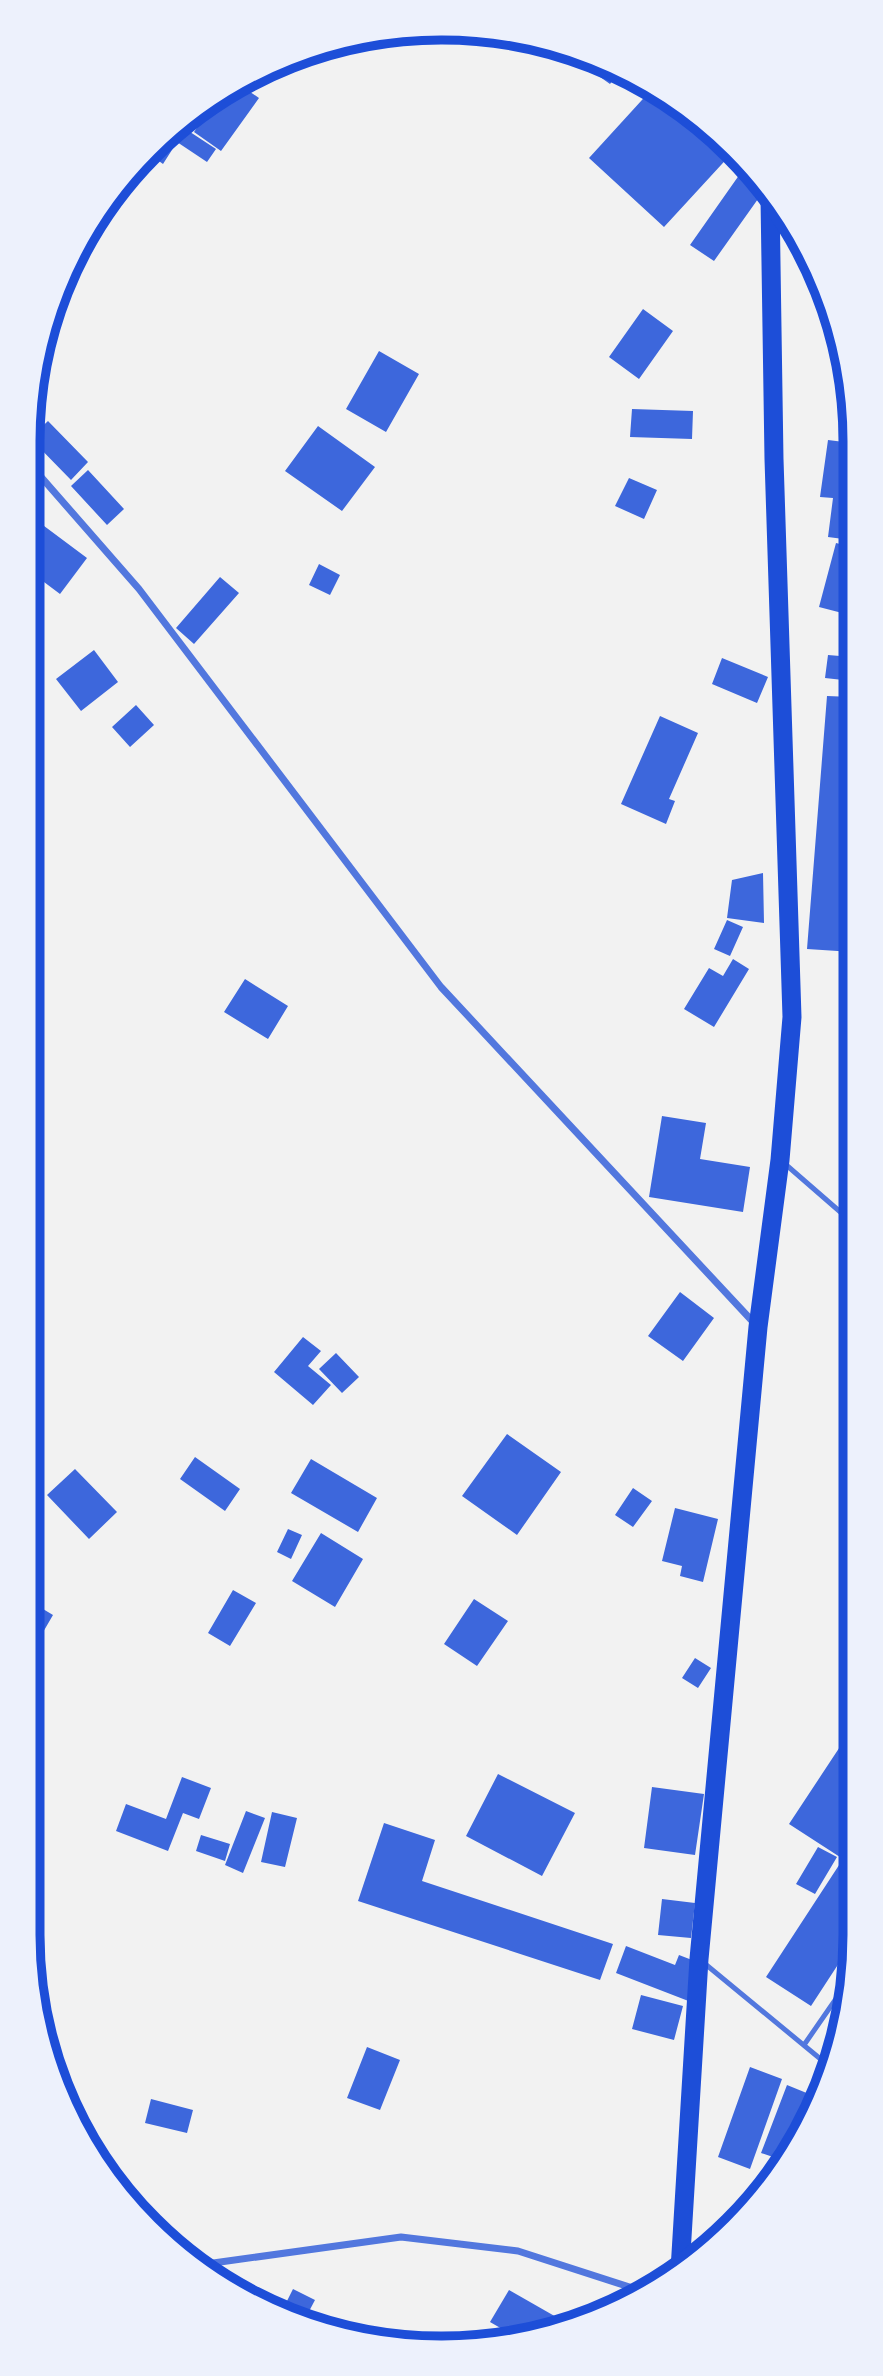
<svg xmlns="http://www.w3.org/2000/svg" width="883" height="2376" font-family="Inter,sans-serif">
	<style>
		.building { fill: #3d67dc }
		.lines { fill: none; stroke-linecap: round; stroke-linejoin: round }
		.service { stroke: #5277de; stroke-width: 5 }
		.minor { stroke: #5277de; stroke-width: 7 }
		.trunk { stroke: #1d4ed8; stroke-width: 19 }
		.rim { fill: none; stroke: #1d4ed8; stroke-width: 9 }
	</style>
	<rect width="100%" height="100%" fill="#f2f2f2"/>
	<path class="building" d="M571 52 613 71 618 74 610 84 569 55Z
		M237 83 259 98 221 151 194 132 218 98Z
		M652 89 671 97 733 152 664 227 589 158Z
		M184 128 216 149 207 162 177 142 163 164 152 156Z
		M742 171 765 189 714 261 690 245Z
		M643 309 673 331 639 379 609 357Z
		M379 351 419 374 386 432 346 409Z
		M632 409 693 411 692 439 630 437Z
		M48 421 88 462 71 480 30 438Z
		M318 426 375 467 342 511 285 471Z
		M828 440 852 443 851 540 828 537 833 498 820 497Z
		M88 470 124 509 107 525 71 486Z
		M629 478 657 490 644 519 615 506Z
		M28 514 87 558 60 594 28 570Z
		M836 543 852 547V593L846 614 819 607Z
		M319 564 340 575 330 595 309 585Z
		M220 577 239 593 194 644 176 628Z
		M94 650 118 682 81 711 56 679Z
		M828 655 852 657V681L825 678Z
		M722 658 768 677 757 703 712 684Z
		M827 696 852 697 853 952 807 949Z
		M136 705 154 725 130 747 112 727Z
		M660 716 698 733 669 799 675 801 666 824 621 804Z
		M763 873 764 923 727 918 732 880Z
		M727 920 743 927 730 956 714 949Z
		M733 959 749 969 714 1027 684 1009 709 968 723 976Z
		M245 979 288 1006 268 1039 224 1012Z
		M662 1116 706 1123 700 1159 750 1167 743 1212 649 1197Z
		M680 1292 714 1318 683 1361 648 1336Z
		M303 1337 321 1351 308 1366 331 1385 313 1405 274 1372Z
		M336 1353 359 1377 342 1393 319 1369Z
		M507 1434 561 1472 517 1535 462 1496Z
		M195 1457 240 1489 225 1511 180 1479Z
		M311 1459 377 1498 358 1532 291 1493Z
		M75 1469 117 1512 89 1539 47 1495Z
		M633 1488 652 1501 633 1527 615 1515Z
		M675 1508 718 1519 703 1582 680 1576 682 1566 662 1561Z
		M288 1529 302 1535 291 1559 277 1552Z
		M321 1533 363 1559 335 1607 292 1581Z
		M233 1590 256 1603 230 1646 208 1633Z
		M474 1599 508 1621 477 1666 444 1644Z
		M28 1600 53 1615 28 1658Z
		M695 1658 711 1668 698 1688 682 1678Z
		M855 1724 854 1940 811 2006 766 1977 843 1859 789 1824Z
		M498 1774 575 1813 542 1876 466 1836Z
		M182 1777 211 1788 199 1819 183 1813 168 1851 116 1831 126 1804 166 1819Z
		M652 1787 704 1794 695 1855 644 1848Z
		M246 1811 265 1818 243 1873 225 1865Z
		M272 1812 297 1818 285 1867 261 1862Z
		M384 1823 435 1840 422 1881 613 1944 600 1980 358 1901Z
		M201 1835 230 1844 225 1861 196 1851Z
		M818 1847 837 1857 815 1894 796 1884Z
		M662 1899 695 1903 691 1938 658 1935Z
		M626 1946 675 1965 679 1955 705 1965 691 2002 616 1973Z
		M641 1995 683 2006 674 2040 632 2029Z
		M367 2047 400 2060 380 2110 347 2098Z
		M750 2067 782 2079 750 2169 718 2157Z
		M787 2085 814 2096 782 2160 761 2153Z
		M151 2099 193 2110 187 2133 145 2123Z
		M293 2289 315 2300 306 2317 283 2309Z
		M509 2290 565 2322 521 2340 490 2322Z"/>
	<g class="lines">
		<path class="service" d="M784 1163 853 1223
			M704 1963 829 2066
			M804 2045 849 1980"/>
		<path class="minor" d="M28 462 139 589 441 987 755 1324
			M206 2264 401 2237 518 2251 642 2291
			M659 2283 675 2262"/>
		<path class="trunk" d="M680 2270 699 1959 758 1327 780 1160 792 1017 774 459 770 198"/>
	</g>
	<path d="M0 0H883V2376H0ZM441 40H442A401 401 0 0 1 843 441V1935A401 401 0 0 1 442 2336H441A401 401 0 0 1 40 1935V441A401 401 0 0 1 441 40Z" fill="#edf1fc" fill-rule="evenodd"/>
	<path class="rim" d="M441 40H442A401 401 0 0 1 843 441V1935A401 401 0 0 1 442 2336H441A401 401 0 0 1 40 1935V441A401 401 0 0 1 441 40Z"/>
</svg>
